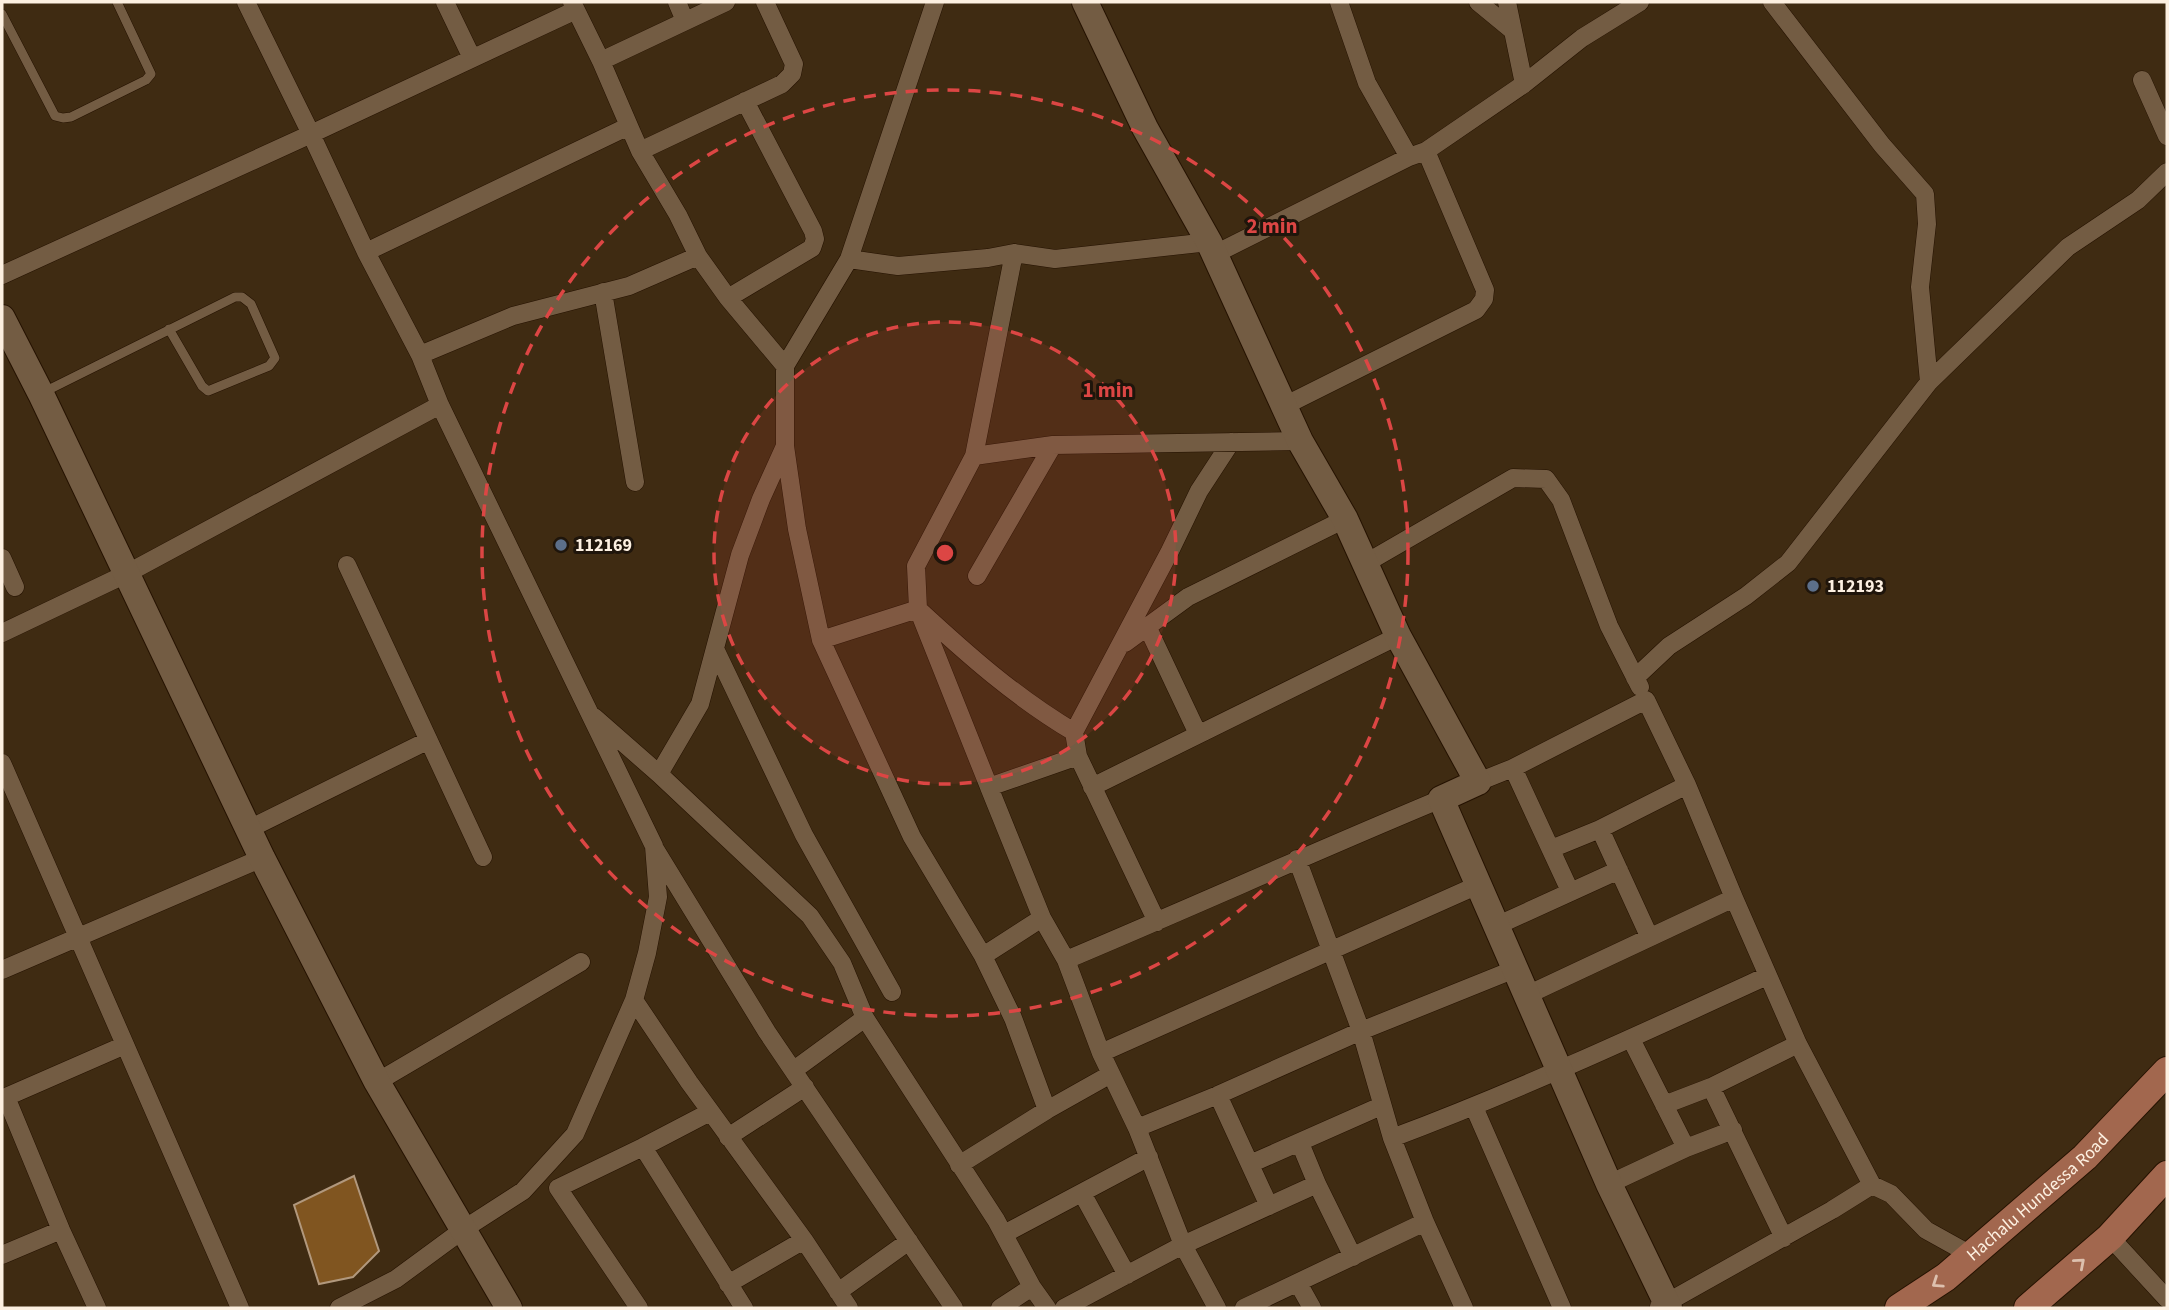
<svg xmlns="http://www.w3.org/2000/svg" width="2169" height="1310" font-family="'Source Sans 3',sans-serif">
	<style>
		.building { fill: #805520; stroke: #b1987d; stroke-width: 2 }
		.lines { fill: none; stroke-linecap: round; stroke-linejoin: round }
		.lane-casing { stroke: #251200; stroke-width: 10 }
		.street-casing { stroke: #251200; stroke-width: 19 }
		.secondary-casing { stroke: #251200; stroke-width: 28 }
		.primary-casing { stroke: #251200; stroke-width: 30 }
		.lane { stroke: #735c43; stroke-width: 9 }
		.street { stroke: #735c43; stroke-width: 18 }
		.secondary { stroke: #735c43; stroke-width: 26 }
		.primary { stroke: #a2674e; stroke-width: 28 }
		.oneway { stroke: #ddc0ae }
		.ring { fill: none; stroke: #dc4644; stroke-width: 3.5; stroke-dasharray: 12 9 }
		.service-dot { fill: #5c6f8a; stroke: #1f150b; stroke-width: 2.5 }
		.labels { text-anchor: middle; stroke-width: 6; stroke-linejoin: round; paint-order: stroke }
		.poi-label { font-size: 18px; font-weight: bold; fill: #fdf0e1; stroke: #1f150b; text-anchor: start }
		.street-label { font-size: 18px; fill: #fdf0e1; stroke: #1f150b }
		.centre { fill: #dc4644; stroke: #1f150b; stroke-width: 3.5 }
		.ring-label { font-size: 21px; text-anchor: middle; font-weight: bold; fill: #dc4644; stroke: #1f150b; stroke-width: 6; stroke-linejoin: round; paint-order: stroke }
	</style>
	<rect width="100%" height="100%" fill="#3f2b12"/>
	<path class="building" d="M354 1176 379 1251 353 1277 319 1284 294 1205Z"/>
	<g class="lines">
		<g class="lane-casing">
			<path id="lane" d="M2 14 55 116 63 118 71 117 146 80 151 74 117 2
				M42 393 235 297H242L251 304 275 358 269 366 208 391 202 386 169 329"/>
		</g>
		<g class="street-casing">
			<path id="street" d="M246 2 311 134 366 252 420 355 440 405 654 846 658 897 647 953 634 1000 575 1134 523 1191 464 1229 396 1279 339 1308
				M445 2 472 58
				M677 2 685 21
				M1339 2 1367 83 1409 157
				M1478 2 1512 30
				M1507 2 1524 84
				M1772 2 1882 145 1925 194 1927 224 1920 287 1929 382
				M601 61 726 2
				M2142 80 2167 136
				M629 126 640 151 678 215 698 256 728 298 785 366V446L797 529 821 640 912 837 983 956 1013 1018 1047 1110
				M640 151 782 84 792 74 794 64 765 2
				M366 252 629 126 601 61 572 2
				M1014 253 974 456 916 566 918 609C968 655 1015 697 1074 732
				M1213 255 1409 157 1426 151 1524 84 1582 38 1640 2
				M849 259 898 266 988 258 1014 253 1055 259 1209 242
				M2 275 311 134 576 10
				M603 292 635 482
				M728 298 812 248 815 239 813 231 745 101
				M420 355 513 316 629 286 698 256
				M785 366 849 259 935 2
				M1284 406 1476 310 1484 299 1485 290 1426 151
				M974 456 1053 445 1300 441
				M2 558 15 587
				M1366 563 1513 478 1546 479 1561 500 1609 626 1640 687
				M347 565 483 857
				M977 576 1053 445
				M1147 626 1198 734
				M2 633 126 574 440 405
				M821 640 918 609 989 787
				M1125 643 1188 597 1345 519
				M716 651 804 835 892 992
				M1635 678 1669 646 1746 596 1788 563 1929 382 2068 247 2138 200 2167 172
				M594 717 659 774 810 916 842 963 865 1018 996 1220 1032 1287 1047 1308
				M2 763 240 1308
				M1513 768 1570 891
				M659 774 700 704 740 555 761 499 785 446
				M1478 782 1513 768 1646 700 1687 785 1734 898 1798 1044 1872 1185 1891 1194 1926 1230 1971 1255
				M1092 787 1398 636
				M249 829 427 741
				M1600 829 1649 936
				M655 849 767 1032 954 1308
				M1551 849 1600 829 1687 785
				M1297 859 1361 1031 1392 1138 1425 1222 1464 1308
				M1157 922 1078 756 1074 732 1170 551 1199 491 1231 442
				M1496 926 1619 870
				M983 956 1042 918
				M1066 960 1042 918 989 787 1078 756
				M2 970 262 858
				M1527 995 1734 898
				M634 1000 689 1082 804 1240 849 1308
				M1631 1039 1686 1148
				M1101 1053 1478 885
				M794 1070 865 1018
				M377 1082 581 962
				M1711 1087 1784 1238
				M1218 1095 1269 1206
				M6 1097 125 1045
				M2 1099 6 1097 61 1230 97 1308
				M1664 1105 1711 1087 1798 1044
				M1474 1107 1562 1308
				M710 1112 643 1147 744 1308
				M1137 1128 1218 1095 1361 1031 1515 969
				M728 1137 805 1087
				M1392 1138C1520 1090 1643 1033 1767 976
				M1300 1143 1317 1184 1353 1257
				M1250 1164 1381 1106
				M959 1165 1047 1110 1111 1074
				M1609 1184 1686 1148 1733 1130
				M1082 1193 1127 1275
				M1004 1234 1149 1157
				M2110 1237 2167 1299
				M2 1255 61 1230
				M1298 1283 1312 1308
				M728 1284 804 1240
				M838 1292 909 1241
				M1659 1307 1832 1210 1872 1185
				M639 1308 558 1188 643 1147
				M1000 1308 1032 1287
				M1064 1308 1183 1245 1317 1184
				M1217 1308 1183 1245 1137 1128 1101 1053 1066 960C1192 907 1316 851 1441 799
				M1244 1308 1425 1222"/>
		</g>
		<g class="secondary-casing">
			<path id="secondary" d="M1085 2 1145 128 1209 242 1300 441 1345 519 1398 636 1478 782 1441 799 1609 1184 1669 1308
				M2 318 41 394 262 858 377 1082 509 1308"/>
		</g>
		<g class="primary-casing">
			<g id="primary">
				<path id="s1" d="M1899 1308 1946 1277 2085 1157 2167 1071"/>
				<path d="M2028 1308 2110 1237 2167 1175"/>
			</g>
		</g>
		<use href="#lane" class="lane"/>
		<use href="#street" class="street"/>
		<use href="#secondary" class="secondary"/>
		<use href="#primary" class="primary"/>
	</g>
	<defs><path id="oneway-chevron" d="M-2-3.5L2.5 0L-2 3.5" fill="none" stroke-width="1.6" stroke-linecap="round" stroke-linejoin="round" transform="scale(1.75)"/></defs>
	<g class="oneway">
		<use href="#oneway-chevron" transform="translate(2080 1263) rotate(-41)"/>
		<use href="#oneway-chevron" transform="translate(1937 1283) rotate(146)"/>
	</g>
	<circle cx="945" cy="553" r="231" fill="#dc4644" fill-opacity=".12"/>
	<g class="ring">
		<circle cx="945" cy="553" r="231"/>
		<circle cx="945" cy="553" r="463"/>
	</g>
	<g class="service-dot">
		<circle cx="561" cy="545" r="7"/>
		<circle cx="1813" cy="586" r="7"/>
	</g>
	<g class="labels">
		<g class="poi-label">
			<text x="575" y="551">112169</text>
			<text x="1827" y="592">112193</text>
		</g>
		<g class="street-label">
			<text dy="6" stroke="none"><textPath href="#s1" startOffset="178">Hachalu Hundessa Road</textPath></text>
		</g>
	</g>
	<circle cx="945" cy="553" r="10" class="centre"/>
	<g class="ring-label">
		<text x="1272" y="233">2 min</text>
		<text x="1108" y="397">1 min</text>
	</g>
	<rect width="2169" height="1310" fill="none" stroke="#fdf0e1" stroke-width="7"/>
</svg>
